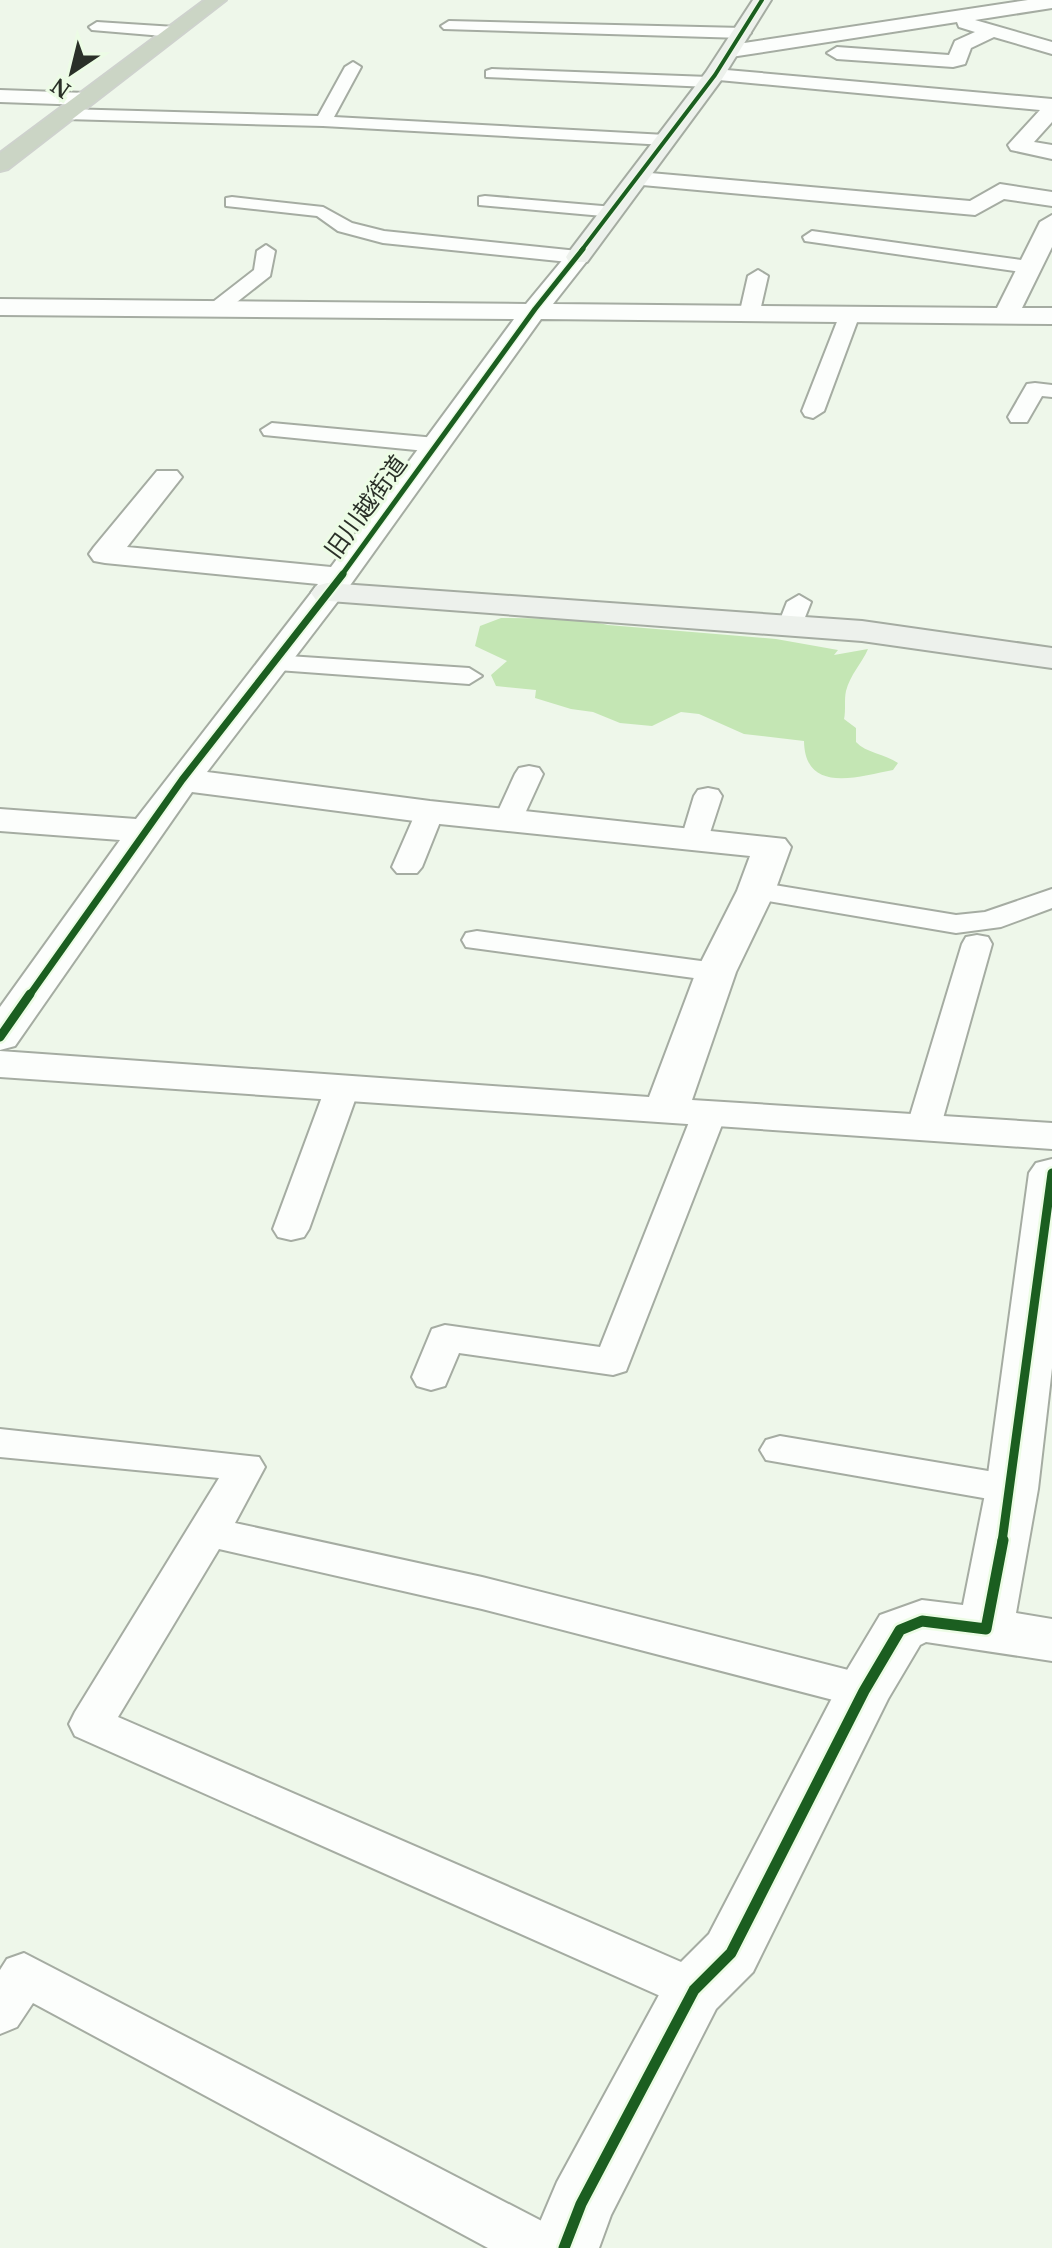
<svg xmlns="http://www.w3.org/2000/svg" width="1052" height="2248" font-family="'Noto Serif','Noto Sans JP',serif">
	<style>
		.forest { fill: #c4e6b4 }
		.lines { fill: none; stroke-linecap: round; stroke-linejoin: round }
		.lane-casing { stroke: #a5aca2; stroke-width: 4 }
		.street-casing { stroke: #a5aca2; stroke-width: 4 }
		.secondary-casing { stroke: #a5aca2; stroke-width: 4 }
		.highway-casing { stroke: #ced2cd; stroke-width: 4 }
		.lane { fill: #fcfefc; fill-rule: evenodd }
		.street { fill: #fcfefc; fill-rule: evenodd }
		.secondary { fill: #edf1ec; fill-rule: evenodd }
		.highway { fill: #cbd5c5; fill-rule: evenodd }
		.cycleway-far4-casing { stroke: #ecfce5; stroke-width: 6 }
		.cycleway-far3-casing { stroke: #ecfce5; stroke-width: 8 }
		.cycleway-far2-casing { stroke: #ecfce5; stroke-width: 11 }
		.cycleway-far1-casing { stroke: #ecfce5; stroke-width: 14 }
		.cycleway-casing { stroke: #ecfce5; stroke-width: 16 }
		.cycleway-far4 { stroke: #1b5e20; stroke-width: 4 }
		.cycleway-far3 { stroke: #1b5e20; stroke-width: 5 }
		.cycleway-far2 { stroke: #1b5e20; stroke-width: 7 }
		.cycleway-far1 { stroke: #1b5e20; stroke-width: 9 }
		.cycleway { stroke: #1b5e20; stroke-width: 11 }
		.labels { text-anchor: middle; stroke-width: 6; stroke-linejoin: round; paint-order: stroke }
		.far-street-label { font-size: 24px; fill: #2a3028; stroke: #ecfce5 }
	</style>
	<rect width="100%" height="100%" fill="#eef7ea"/>
	<path class="forest" d="M501 618 580 619 608 625 776 639 838 650 834 655 868 649C862 663 850 675 846 691 844 699 846 710 844 719L856 728V742C866 753 885 754 898 763L893 770C857 777 805 794 804 741L744 734 699 714 681 712 652 726 620 723 593 712 571 709 535 698 536 690 496 686 491 675 507 661 475 646 480 626Z"/>
	<g class="lines">
		<g class="lane-casing">
			<path id="lane" d="M449 21 743 28 751 33 743 38 444 29 441 26Z
				M97 22 175 27 183 32 175 37 92 30 89 27Z
				M353 62 361 67 334 117 666 135 674 140 666 145 323 126 65 119 57 114 65 109 318 116 345 67Z
				M492 69 709 77 717 82 709 87 486 77V71Z
				M485 196 614 207 623 212 614 217 479 205V197Z
				M232 197 323 207 352 223 384 231 578 251 588 257 578 263 383 243 338 231 317 216 226 206V198Z
				M812 231 1028 261 1038 267 1028 273 805 241 803 237Z
				M266 245 275 251 270 276 223 313H209L206 309 209 305 254 270 257 251Z
				M758 270 768 276 760 311 757 315H743L740 311 748 276Z
				M850 308 860 314 824 411 813 418 805 416 802 411 840 314Z
				M1035 383 1052 385V397L1042 396 1027 422H1011L1008 417 1027 384Z
				M272 423 436 438 447 445 436 452 264 435 261 430Z
				M799 595 811 602 800 630H782L778 625 787 602Z
				M273 655 469 668 482 676 469 684 264 669 260 663 264 657Z
				M529 766 539 768 543 774 522 820 518 826H498L494 820 515 774 519 768Z
				M708 788 718 790 722 796 706 845H686L681 839 694 796 698 790Z
				M430 803 440 806 444 812 422 867 417 873H397L392 867 416 812 420 806Z
				M756 882 956 915 985 912 1052 889V908L1001 927 956 933 745 897 741 891 745 885Z
				M477 931 716 963 727 965 732 972 727 979 716 981 466 947 462 940 466 933Z
				M977 935 988 937 992 944 940 1129 935 1136 923 1139 911 1136 906 1129 962 944 966 937Z
				M343 1076 355 1079 360 1086 309 1229 304 1237 291 1240 278 1237 273 1229 326 1086 331 1079Z
				M708 1107 720 1110 725 1117 626 1371 613 1375 459 1353 445 1386 431 1390 417 1386 412 1377 432 1329 445 1325 600 1347 691 1117 696 1110Z
				M0 1429 259 1457 265 1467 235 1523 482 1577 864 1674 879 1679 886 1691 879 1703 864 1708 482 1609 219 1549 118 1717 711 1975 718 1990 711 2005 694 2011 75 1736 69 1724 75 1712 219 1478 0 1457Z
				M780 1436 1012 1475 1026 1479 1032 1489 1026 1499 1012 1503 766 1460 760 1450 766 1440Z
				M24 1953 559 2230 567 2248H488L33 2003 17 2027 0 2034V1970L7 1959Z"/>
		</g>
		<g class="street-casing">
			<path id="street" d="M1028 0H1052V8L975 20 1052 42V54L994 37 971 48 965 64 953 67 837 59 827 53 837 47 949 55 955 41 975 32 959 27 957 22 731 57 721 51 731 45Z
				M715 69 1052 99V122L1034 142 1052 145V159L1011 150 1008 145 1040 110 708 79 705 75 708 71Z
				M0 90 86 93 97 99 86 105 0 102Z
				M639 172 970 201 1000 184 1052 192V206L1004 199 975 215 631 184 628 179 631 174Z
				M1052 215V247L1022 308H1052V324L541 319 351 584 207 772 430 801 785 839 791 847 775 891 736 972 692 1100 1052 1123V1149L0 1077V1051L649 1097 696 972 737 891 750 856 430 823 192 792 15 1046 0 1050V1007L120 840 0 831V809L136 819 318 584 105 563 94 561 89 554 94 547 157 471H177L182 477 127 547 331 567 514 319 0 315V299L526 304 569 252 578 250 590 257 553 304 997 308 1040 222Z
				M1052 1159V1368L1038 1489 1016 1613 1052 1619V1661L926 1642 920 1645 888 1699 753 1972 716 2009 611 2215 599 2248H529L557 2182 672 1971 709 1934 844 1675 880 1615 922 1600 963 1605 986 1489 1029 1173 1036 1163Z"/>
		</g>
		<g class="secondary-casing">
			<path id="secondary" d="M753 0H771L722 79 587 262H569L566 257 569 252 706 72Z
				M327 583 862 621 1052 648V668L862 641 316 600 311 593 316 586Z"/>
		</g>
		<g class="highway-casing">
			<path id="highway" d="M205 0H226L8 169 0 171V153Z"/>
		</g>
		<use href="#lane" class="lane"/>
		<use href="#street" class="street"/>
		<use href="#secondary" class="secondary"/>
		<use href="#highway" class="highway"/>
		<g class="cycleway-far4-casing">
			<path id="cycleway-far4" d="M581 251 715 75 762 0"/>
		</g>
		<g class="cycleway-far3-casing">
			<path id="cycleway-far3" d="M341 576 535 309 583 249"/>
		</g>
		<g class="cycleway-far2-casing">
			<path id="cycleway-far2" d="M29 996 182 780 343 574"/>
		</g>
		<g class="cycleway-far1-casing">
			<path id="cycleway-far1" d="M0 1037 30 994
				M1002 1542 1052 1173"/>
		</g>
		<g class="cycleway-casing">
			<path id="cycleway" d="M564 2248 581 2204 694 1990 731 1953 864 1691 900 1630 922 1621 986 1629 1003 1540"/>
		</g>
		<use href="#cycleway-far4" class="cycleway-far4"/>
		<use href="#cycleway-far3" class="cycleway-far3"/>
		<use href="#cycleway-far2" class="cycleway-far2"/>
		<use href="#cycleway-far1" class="cycleway-far1"/>
		<use href="#cycleway" class="cycleway"/>
	</g>
	<g class="labels">
		<g class="far-street-label">
			<text transform="translate(366 507) rotate(-54)" y="8">旧川越街道</text>
		</g>
	</g>
	<g transform="translate(72 72) rotate(215)" stroke="#ecfce5" stroke-width="6" paint-order="stroke">
	<path d="M0-6L14 30L0 20L-14 30Z" fill="#2a3028"/>
	<text y="-12" font-size="22" font-weight="bold" text-anchor="middle" fill="#2a3028">N</text>
	</g>
</svg>
